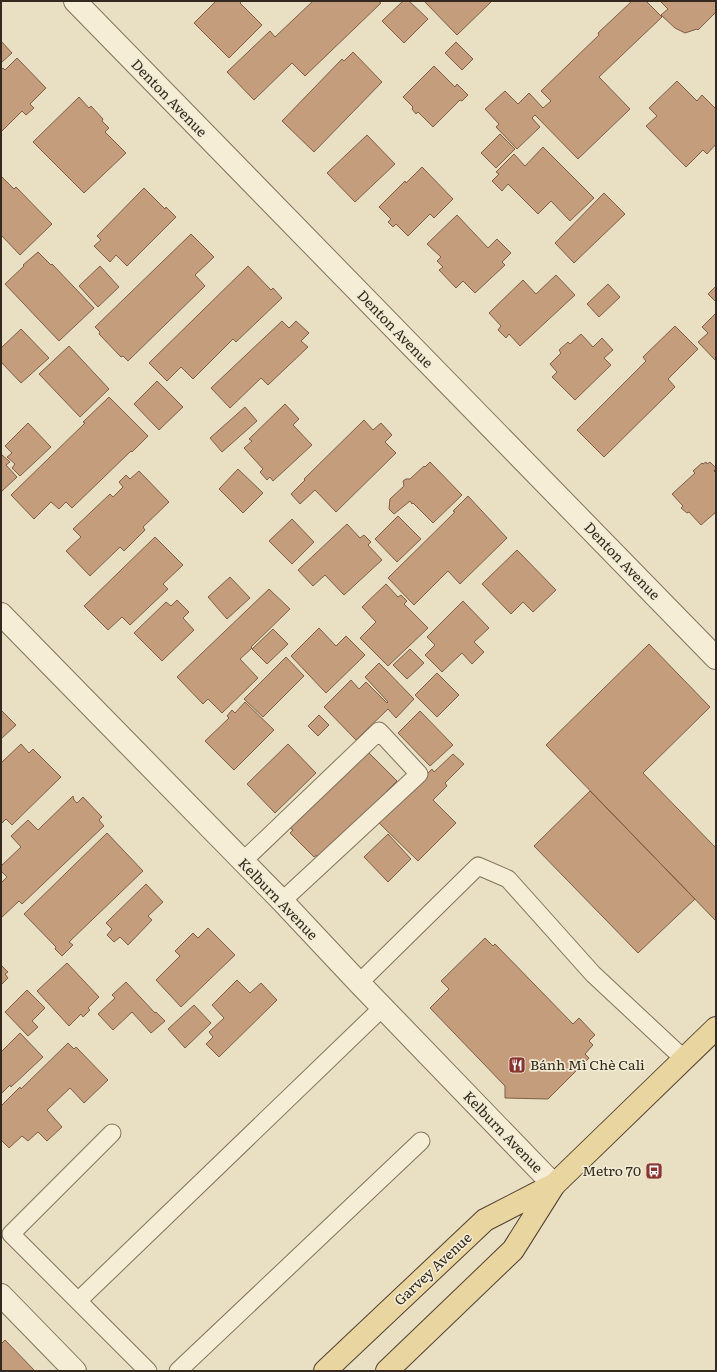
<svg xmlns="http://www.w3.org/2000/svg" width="717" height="1372" font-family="Literata,serif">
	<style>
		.building { fill: #c49d7d; stroke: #7e5e44 }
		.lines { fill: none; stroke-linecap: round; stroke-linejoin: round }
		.service-casing { stroke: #82725c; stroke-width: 19 }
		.minor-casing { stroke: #82725c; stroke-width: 24 }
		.primary-casing { stroke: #504030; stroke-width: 24 }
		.service { stroke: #f5edd6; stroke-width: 17 }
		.minor { stroke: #f5edd6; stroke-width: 22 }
		.primary { stroke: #e9d59f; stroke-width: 22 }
		.labels { text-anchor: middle; stroke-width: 3.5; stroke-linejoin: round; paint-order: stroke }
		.street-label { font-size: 14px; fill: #33291e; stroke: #f1ead2 }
		.poi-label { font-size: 14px; fill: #33291e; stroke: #f1ead2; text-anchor: start }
	</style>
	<rect width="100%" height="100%" fill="#e9e0c3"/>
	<path class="building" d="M216 1H242L240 3 262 25 229 58 194 23Z
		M313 1H378L381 3 305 76 292 63 254 100 227 72 270 31 275 37Z
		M403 1H409L428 19 404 43 382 21Z
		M424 1H492L457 35Z
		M632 1H646L662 17 599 77 630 109 578 159 535 115 532 118 540 127 517 149 496 127 499 124 485 109 505 91 518 104 529 93 543 108 551 101 541 91 599 35 598 33Z
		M660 1H716V12L698 30 697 29 685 33 675 28 661 15 668 9Z
		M1 41 12 53 1 63Z
		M456 42 473 59 462 70 445 53Z
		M353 52 382 82 314 152 282 121 342 59 344 61Z
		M17 58 46 88 30 104 34 108 26 115 22 111 1 132V70L3 68 5 70Z
		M434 66 455 87 457 84 468 95 462 101 460 100 433 127 418 112 416 114 412 109 413 107 403 97Z
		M677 81 697 101 702 95 716 109V144L707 154 703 150 686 167 646 126 657 116 649 108Z
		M79 97 89 108 91 106 103 119 102 121 109 128 105 132 126 153 84 193 33 142Z
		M500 134 515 149 496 168 481 153Z
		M367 135 395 164 355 202 327 173Z
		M543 147 594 198 570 221 551 201 538 214 508 184 502 191 492 181 499 174 496 172 514 154 525 166Z
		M422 167 453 199 434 218 430 214 408 236 396 224 393 227 388 222 391 219 379 207 405 181 406 183Z
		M1 176 14 189 16 187 52 224 20 255 1 235Z
		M144 188 165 209 166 207 176 217 127 266 116 255 110 262 94 246 101 240 97 236Z
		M604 193 625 214 574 263 555 243Z
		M457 215 488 248 497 239 511 253 502 262 505 265 475 293 463 281 456 288 439 270 443 267 437 261 441 257 427 244Z
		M191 234 214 257 195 275 205 286 128 361 123 356 121 357 99 334 100 332 95 327Z
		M38 252 51 265 52 264 94 308 59 341 5 284 24 266 23 265Z
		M100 266 119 287 98 307 79 286Z
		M248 266 271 290 273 288 282 298 236 342 233 339 193 379 181 367 167 381 149 363Z
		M556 275 575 295 520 346 509 334 506 338 498 330 501 326 489 313 523 280 536 294Z
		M608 284 620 297 599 317 587 304Z
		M716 286V302L708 294Z
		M715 314H716V361L698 342 708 333 702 327Z
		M282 321 289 328 296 321 309 333 301 341 308 347 268 385 261 378 230 408 211 388Z
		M675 326 698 349 668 379 675 387 604 457 577 430 646 361 643 357Z
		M21 329 49 358 21 383 1 362V348Z
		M581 334 593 347 602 338 613 350 604 358 611 365 575 400 552 377 557 372 550 364 561 353 559 350 568 342 570 344Z
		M69 346 109 389 80 417 39 374Z
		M157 381 183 407 159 430 134 404Z
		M109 397 148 436 132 452 131 451 72 508 66 502 59 509 51 502 34 519 11 495 85 423 83 422Z
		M285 404 299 419 293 425 312 445 273 481 270 477 267 480 260 472 263 469 244 448 252 441 249 439Z
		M245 407 257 421 222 452 210 438Z
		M364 420 373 430 381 423 392 435 385 442 396 453 336 512 315 490 300 504 291 494 305 480 304 479Z
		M28 423 51 447 20 476 12 468 15 464 7 457 12 453 5 446Z
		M1 454 10 462 6 465 17 477 1 492Z
		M430 462 462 495 433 523 413 503 412 504 410 501 394 514 389 509 390 499 404 486 403 481 406 479H410L424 466 425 467Z
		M706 462 707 464 710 462 716 468 714 471 716 473V512L701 525 689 512 687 513 681 508 683 506 672 494 695 473 693 471 702 463 703 464Z
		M238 469 263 493 243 513 219 489Z
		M139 471 169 502 143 527 145 530 124 551 120 547 90 576 66 551 81 537 73 529 110 494 113 497 123 487 119 482 126 475 130 479Z
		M468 496 507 538 460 584 448 571 414 605 388 578 455 512 453 511Z
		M398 516 421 539 397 562 375 539Z
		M292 519 314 542 292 564 269 541Z
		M347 524 360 538 364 535 371 542 368 545 382 560 344 595 325 575 313 586 298 570Z
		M155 537 183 565 163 584 168 589 130 625 122 617 108 630 84 606Z
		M517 550 556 590 533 612 523 602 511 614 482 584Z
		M230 577 250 598 227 619 208 597Z
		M386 584 398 597 401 595 407 601 404 604 428 628 388 666 360 638 376 622 362 607Z
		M269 589 290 609 251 647 252 648 240 659 258 678 222 713 208 699 203 704 177 677Z
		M177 600 189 612 183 618 194 630 162 661 134 633 166 602 171 606Z
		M463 601 489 628 474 642 484 652 472 664 462 653 442 672 425 655 435 645 427 637Z
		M319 628 336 646 346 636 365 655 326 693 291 656Z
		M273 629 288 644 267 664 252 649Z
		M649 644 710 707 643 773 716 848V921L546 745Z
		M410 649 424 663 407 679 393 665Z
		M286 657 304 676 263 717 244 699Z
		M379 663 414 699 396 718 388 709 356 740 324 707 351 680 359 689 366 682 387 703 388 702 365 677Z
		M437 673 459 695 437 717 415 695Z
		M245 702 274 730 234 770 205 741 229 718 227 716 232 710 235 713Z
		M1 710 16 725 1 739Z
		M420 711 453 745 430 766 398 733Z
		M319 715 329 725 318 736 308 726Z
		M21 744 29 753 33 749 61 777 12 825 6 819 1 824V763Z
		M288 744 316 773 275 813 247 784Z
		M367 751 397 781 320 858 317 855 314 857 290 833 293 830 290 828Z
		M453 754 464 764 445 783 447 786 433 800 456 823 418 861 378 822 432 769 434 772Z
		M590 791 695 899 638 953 534 846Z
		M73 796 74 800 77 803 83 797 102 817 99 820 104 826 22 904 19 901 1 918V883L7 877 1 871V866L21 847 11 836 28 820 38 830Z
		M107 833 143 871 69 942 73 945 62 956 55 949 56 947 24 914Z
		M388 834 411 859 388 882 364 857Z
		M146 884 163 902 148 916 152 920 128 945 120 937 114 942 107 935 112 929 106 923Z
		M208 928 235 955 181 1007 156 980 180 956 175 951 193 933 198 938Z
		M485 938 493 946 495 944 573 1024 579 1018 595 1035 589 1041 593 1045 585 1054 589 1058 548 1099 505 1098V1086L430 1008 449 989 441 981Z
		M67 963 99 997 88 1008 90 1010 83 1017 81 1014 69 1026 37 991Z
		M1 965 8 972 5 974 8 978 1 985Z
		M237 980 250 993 261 983 277 1000 219 1057 206 1044 213 1037 209 1032 224 1018 212 1005Z
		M126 982 155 1013 156 1012 165 1021 151 1033 132 1012 113 1030 98 1014 115 998 112 995Z
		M27 990 45 1008 32 1021 38 1027 28 1036 5 1012Z
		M194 1005 211 1023 185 1048 168 1029Z
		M20 1033 43 1057 11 1087 10 1085 1 1094V1052Z
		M68 1043 74 1049 76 1047 108 1080 84 1103 70 1088 47 1110 62 1127 47 1141 38 1132 28 1141 22 1136 9 1148 1 1140V1106L20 1087 21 1089Z
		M5 1340 35 1371H1V1344Z"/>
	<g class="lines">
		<g class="service-casing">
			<path id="service" d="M242 862 379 731 419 774 282 901
				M359 983 478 866 508 879 593 974 684 1059
				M112 1133 11 1234 148 1371
				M78 1301 382 1008
				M178 1371 421 1141"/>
		</g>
		<g class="minor-casing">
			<path id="minor" d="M75 1 716 658
				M1 614 282 901 359 983 554 1185
				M1 1295 75 1371"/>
		</g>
		<g class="primary-casing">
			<path id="primary" d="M325 1371 485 1220 553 1185
				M387 1371 513 1250 554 1185 716 1028"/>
		</g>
		<use href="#service" class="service"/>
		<use href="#minor" class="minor"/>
		<use href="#primary" class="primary"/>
	</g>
	<defs>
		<g id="restaurant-square" transform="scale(0.9)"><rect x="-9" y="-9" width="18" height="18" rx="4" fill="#8b3532" stroke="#f1ead2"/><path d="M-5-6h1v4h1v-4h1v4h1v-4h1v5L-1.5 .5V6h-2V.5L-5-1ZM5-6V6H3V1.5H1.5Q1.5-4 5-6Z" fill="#fff"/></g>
		<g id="bus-square" transform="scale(0.9)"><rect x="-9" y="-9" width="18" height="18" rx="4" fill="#8b3532" stroke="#f1ead2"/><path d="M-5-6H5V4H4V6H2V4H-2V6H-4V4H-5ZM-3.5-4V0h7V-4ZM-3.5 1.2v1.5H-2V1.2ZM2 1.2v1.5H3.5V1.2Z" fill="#fff"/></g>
	</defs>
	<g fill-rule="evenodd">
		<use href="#restaurant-square" x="517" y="1065"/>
		<use href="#bus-square" x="654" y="1171"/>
	</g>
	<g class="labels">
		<g class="street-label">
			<text transform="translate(169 98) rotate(46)" y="5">Denton Avenue</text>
			<text transform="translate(395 329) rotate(46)" y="5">Denton Avenue</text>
			<text transform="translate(622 561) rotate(46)" y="5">Denton Avenue</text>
			<text transform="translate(278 899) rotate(46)" y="5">Kelburn Avenue</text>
			<text transform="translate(503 1132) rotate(46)" y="5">Kelburn Avenue</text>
			<text transform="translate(433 1269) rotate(-43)" y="5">Garvey Avenue</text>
		</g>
		<g class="poi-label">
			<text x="530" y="1070">Bánh Mì Chè Cali</text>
			<text x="641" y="1176" text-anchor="end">Metro 70</text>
		</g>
	</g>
	<rect width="717" height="1372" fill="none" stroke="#33291e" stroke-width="4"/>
</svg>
